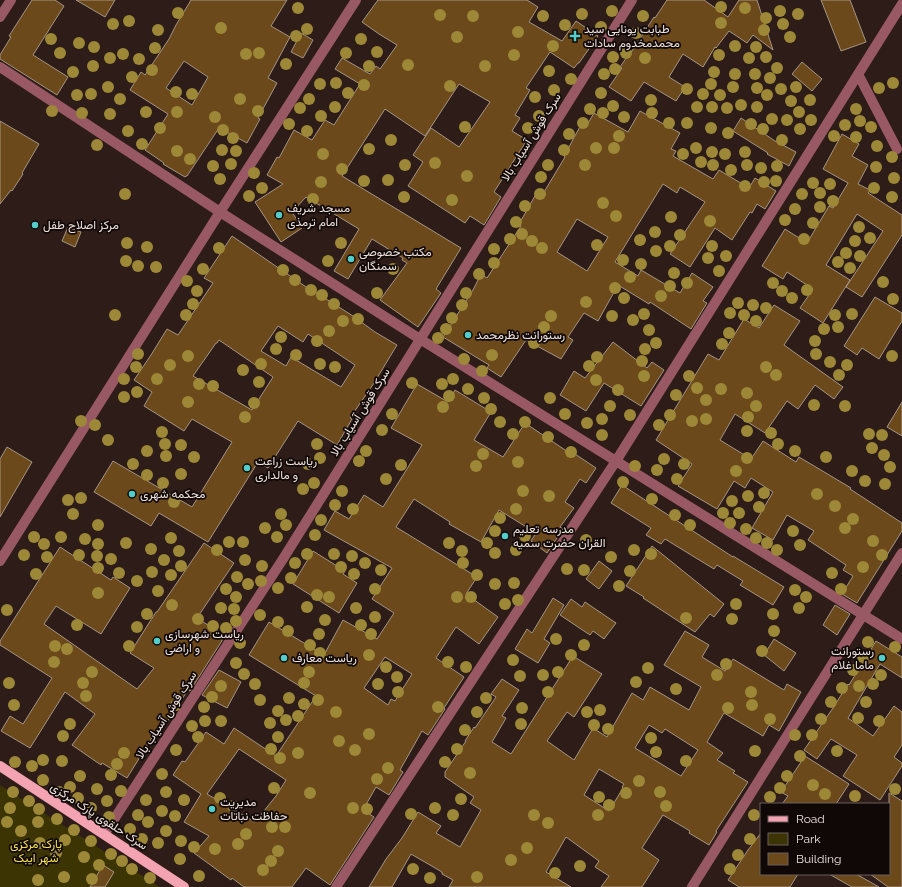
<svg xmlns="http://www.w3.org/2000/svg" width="902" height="887" font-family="Raleway,Vazirmatn,sans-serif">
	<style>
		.green { fill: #3c3503 }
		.building { fill: #6c491b; stroke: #a49585; fill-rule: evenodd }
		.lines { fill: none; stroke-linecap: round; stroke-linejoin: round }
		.minor { stroke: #985965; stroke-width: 10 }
		.major { stroke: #f4a3b2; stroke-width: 10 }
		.tree { fill: #9c8837 }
		.poi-dot { fill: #53cdca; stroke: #100806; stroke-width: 1.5 }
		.labels { text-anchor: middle; stroke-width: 3.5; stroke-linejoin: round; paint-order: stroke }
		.poi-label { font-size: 12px; fill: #eee2de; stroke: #100806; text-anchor: start }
		.street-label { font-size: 12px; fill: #eee2de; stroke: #100806 }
		.park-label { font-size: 12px; fill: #f6e051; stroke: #100806 }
	</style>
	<rect width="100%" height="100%" fill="#2d1c17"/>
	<path class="green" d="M0 785 160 887H0Z"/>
	<path class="building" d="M32 0H55L64 6 33 55 68 77 57 95 0 59V55L11 37 9 36Z
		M76 0H115L105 17Z
		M191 0H287L271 26 290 37 268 78 277 83 258 118 260 119 247 143 219 128 187 176H186L185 177 163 164 164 163 145 150 168 114 130 90 141 72 145 75 169 39 176 25ZM184 61 208 77 192 105 166 88Z
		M378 0H527L538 7 529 22 562 41 576 21 598 36 579 63H578L574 68 550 52 526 88 530 90 515 115 520 118 512 131 527 140 494 192 501 197 484 225 470 216 465 223 408 186 423 162 413 155 431 128 459 147 490 102 459 84 425 136 385 109 342 176 461 248 436 289 441 293 418 327 380 300 407 263 402 260 403 258 372 239 348 279 334 271 359 229 306 197 292 212 302 228 281 242 255 202 283 184 267 175 277 157 279 158 294 130 312 140 325 120 334 125 360 84 335 69 342 58 370 74 376 66 380 69 397 45 379 34 362 22Z
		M667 0H704L728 17 739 0H757L773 50 753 35 747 43 729 31 716 48 715 47 703 67 683 54 669 77 685 87 676 101 644 82 631 101 609 87 622 68 620 67 629 54H630L654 17 655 18Z
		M821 0H850L866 42 841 51Z
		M301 33 313 40 303 58 291 52Z
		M802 62 822 79 812 91 792 74Z
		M640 111 680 133 671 149 676 151 673 156 713 179 719 170 749 188 755 178 776 191 765 209 757 204 752 213 750 212 732 240 715 228 690 267 670 254 705 202 680 187 677 193 663 184 615 262 638 276 641 270 680 293 692 273 713 287 703 301 707 303 691 329 650 302 649 304 618 285 598 321 584 313 568 337 573 340 561 359 526 340 501 377 487 368 489 365 443 337 473 290 481 274 487 278 521 226 519 224 536 194 541 197 565 157 564 156 582 123 587 125 594 113 628 132ZM577 219 608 237 587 271 557 252Z
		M741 118 775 141 796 152 789 166 767 154 768 153 733 131Z
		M0 121 39 144 22 173 23 174 12 191 11 190 0 204Z
		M842 134 859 144 852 156 868 165 858 184 870 190 868 193 902 215V235L862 297 846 287 883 231 857 214 826 265 850 280 823 323 800 308 813 289 787 272 783 279 762 266 785 229 807 243 829 206 833 208 848 183 823 169Z
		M68 227 81 232 75 247 62 241Z
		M232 236 312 291V290L353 316 375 332 397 345 374 383 350 418 352 419 337 445 298 421 268 468 258 462 208 542 159 513 151 526 94 492 113 461 192 507 232 442 192 419 184 431 144 406 152 392 134 380 151 355 167 329 178 335 213 283 204 278ZM278 326 303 342 308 334 355 365 341 387 291 357 286 366 261 351ZM219 340 273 377 252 410 193 376 216 343H217Z
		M875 297 902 313V321L879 359 862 348 857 355 844 346Z
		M774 305 800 321 784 345 843 387 834 399 815 385 798 409 787 401 765 433 735 414 720 440 751 459 763 441 796 462 799 457 851 488 850 489 902 523V531L857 603 842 594 853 576 843 570 846 565 808 540 814 531 787 515 773 540 752 528 773 492 751 478 745 488 734 481 717 509 678 486 692 464 656 440 708 354 719 360 744 319 759 328Z
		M613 342 647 368 652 362 664 370 641 406 604 383 586 411 560 395 574 371 585 378Z
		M417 384 448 402 455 390 491 412 474 440 503 457 525 423 571 454 572 452 596 468 586 483 580 479 565 502 574 508 560 527 563 529 547 553 531 541 536 533 499 510 481 542 449 524 450 522 414 499 396 527 477 577 466 594 498 617 479 644 456 627 436 658 464 677 444 708 445 709 428 735 422 731 400 770 403 772 389 795 376 787 363 810 374 817 330 885 306 868 292 887H244L232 878 231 880 194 853 209 836 184 822 201 794 173 775 182 761 185 762 206 732 224 744 234 728 276 756 316 696 249 655 269 622 324 655 343 620 377 639 394 613 372 599 392 568 324 530 335 511 349 519 364 495 383 507 422 445 391 428ZM385 657 412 674 395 701 391 699 388 705 364 688ZM239 749 286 780 276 796 255 822 207 794Z
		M902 402V436L887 427Z
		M7 447 32 462 0 517V459Z
		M622 485 733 557V556L784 587 773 605 740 585 743 581 717 565 714 569 665 539 661 544 646 535 651 528 611 503Z
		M204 543 234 563 197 618 225 636 190 691 188 690 167 722 163 720 127 778 102 763 101 765 72 745 95 714 65 692 30 748 1 731 10 716 23 724 52 678 0 645V641L60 547 111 580 113 577 130 588 101 634 56 606 44 624 137 689 154 668 130 653 156 612H157Z
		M652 546 724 604 714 617 710 614 695 632 643 598 644 597 626 586Z
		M313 551 345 571 343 574 357 583 339 613 293 584Z
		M599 561 612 571 599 589 586 579Z
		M553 598 564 605 544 639 550 643 538 663 515 649 527 629 532 633Z
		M571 599 582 607 585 602 616 623 604 639 593 631 590 635 560 615Z
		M835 605 850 614 837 635 823 625Z
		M685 631 709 645 702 657 725 671 733 659 784 690 787 684 801 692 779 731 769 725 763 736 724 713 707 742 723 753 717 760 735 771 733 773 748 782 716 831 717 832 709 845 689 833 690 831 663 815 642 848 659 860 642 887H601L609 876 595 867 599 861 566 837 546 872 571 887H449L453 880 442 874V872L411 854 392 887H369L386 859 402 838 418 812 441 826 436 833 460 847 481 810 470 803 474 797 445 777V772L466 741H465L474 727 475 728 496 697 491 694 502 679 519 690 502 716 506 718 492 742 511 754 573 656 602 674 574 717 567 712 547 741 574 760 593 728 607 737 632 693 643 700 650 687 689 710 701 687 664 665ZM649 725 662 733 665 729 698 750 681 776 635 748ZM599 769 624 784 622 787 623 788 609 811 584 795Z
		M774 639 796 653 784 671 764 655Z
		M876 641 902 657V678L880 664 848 718 873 736 894 706 902 712V745L894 757 902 763V766L880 800 843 776 857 755 831 739 817 759 804 750 833 708 848 684 849 685Z
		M219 670 241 682 227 708 202 695Z
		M805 756 849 784 836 804H782L788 796 781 792Z
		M889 793 902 801V887H888L870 874H889Z
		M761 833V874H798L790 887H739L728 880 748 850Z
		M103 865 114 872 105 887H90Z
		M829 874H856L879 887H852Z"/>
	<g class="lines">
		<path class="minor" d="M0 17 11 0
			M0 67 220 212 420 339 902 639
			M858 74 897 149
			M0 561 220 212 356 0
			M104 834 109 827 283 559 632 0
			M336 887 616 461 902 4
			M692 887 902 553"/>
		<path class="major" d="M0 766 184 887"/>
	</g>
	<g class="tree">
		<circle cx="721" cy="7" r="6"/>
		<circle cx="298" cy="8" r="6"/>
		<circle cx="745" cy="8" r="6"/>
		<circle cx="612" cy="11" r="6"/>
		<circle cx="780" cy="11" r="6"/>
		<circle cx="178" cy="13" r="6"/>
		<circle cx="582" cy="14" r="6"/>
		<circle cx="798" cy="14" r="6"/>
		<circle cx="440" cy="15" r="6"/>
		<circle cx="473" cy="16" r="6"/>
		<circle cx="543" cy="16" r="6"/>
		<circle cx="643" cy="16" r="6"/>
		<circle cx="766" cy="18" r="6"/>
		<circle cx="129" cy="21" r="6"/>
		<circle cx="721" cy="23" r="6"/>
		<circle cx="113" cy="24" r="6"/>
		<circle cx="783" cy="24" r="6"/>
		<circle cx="565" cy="25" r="6"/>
		<circle cx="601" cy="27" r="6"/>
		<circle cx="221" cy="28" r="6"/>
		<circle cx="307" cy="29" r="6"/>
		<circle cx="158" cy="30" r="6"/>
		<circle cx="764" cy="30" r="6"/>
		<circle cx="518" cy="32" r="6"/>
		<circle cx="636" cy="33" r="6"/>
		<circle cx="296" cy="36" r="6"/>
		<circle cx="457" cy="37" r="6"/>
		<circle cx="790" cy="37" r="6"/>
		<circle cx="51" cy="39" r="6"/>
		<circle cx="361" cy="39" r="6"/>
		<circle cx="79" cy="43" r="6"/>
		<circle cx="553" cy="46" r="6"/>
		<circle cx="735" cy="46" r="6"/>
		<circle cx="94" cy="47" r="6"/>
		<circle cx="756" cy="47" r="6"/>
		<circle cx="155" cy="48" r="6"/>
		<circle cx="377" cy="52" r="6"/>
		<circle cx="60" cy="53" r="6"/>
		<circle cx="259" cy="53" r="6"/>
		<circle cx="346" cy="53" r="6"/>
		<circle cx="626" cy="53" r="6"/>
		<circle cx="123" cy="54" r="6"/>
		<circle cx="246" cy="54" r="6"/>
		<circle cx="514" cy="55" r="6"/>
		<circle cx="719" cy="55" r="6"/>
		<circle cx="613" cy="57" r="6"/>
		<circle cx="766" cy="57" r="6"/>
		<circle cx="110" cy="58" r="6"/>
		<circle cx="645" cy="58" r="6"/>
		<circle cx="749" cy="58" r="6"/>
		<circle cx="139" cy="59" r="6"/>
		<circle cx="286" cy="64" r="6"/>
		<circle cx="408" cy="65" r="6"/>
		<circle cx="93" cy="66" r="6"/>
		<circle cx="369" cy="66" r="6"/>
		<circle cx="485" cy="66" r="6"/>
		<circle cx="777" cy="68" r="6"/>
		<circle cx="615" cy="69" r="6"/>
		<circle cx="152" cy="70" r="6"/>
		<circle cx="549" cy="71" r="6"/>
		<circle cx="73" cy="72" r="6"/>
		<circle cx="714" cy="72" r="6"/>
		<circle cx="604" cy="74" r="6"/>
		<circle cx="735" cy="74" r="6"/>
		<circle cx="755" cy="74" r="6"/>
		<circle cx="132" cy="77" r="6"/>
		<circle cx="770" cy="78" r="6"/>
		<circle cx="571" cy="79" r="6"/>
		<circle cx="336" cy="83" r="6"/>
		<circle cx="893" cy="83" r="6"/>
		<circle cx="320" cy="84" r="6"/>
		<circle cx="711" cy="84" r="6"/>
		<circle cx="364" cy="85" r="6"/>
		<circle cx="450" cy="86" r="6"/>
		<circle cx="108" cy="87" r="6"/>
		<circle cx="733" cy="87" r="6"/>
		<circle cx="796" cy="87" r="6"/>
		<circle cx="757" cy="88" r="6"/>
		<circle cx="879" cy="88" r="6"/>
		<circle cx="687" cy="89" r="6"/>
		<circle cx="781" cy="89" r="6"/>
		<circle cx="554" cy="90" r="6"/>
		<circle cx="176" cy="92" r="6"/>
		<circle cx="348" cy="93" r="6"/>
		<circle cx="601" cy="93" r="6"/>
		<circle cx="91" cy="94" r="6"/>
		<circle cx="192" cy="94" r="6"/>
		<circle cx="703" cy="94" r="6"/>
		<circle cx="77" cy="95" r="6"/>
		<circle cx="720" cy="95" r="6"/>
		<circle cx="767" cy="95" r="6"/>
		<circle cx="535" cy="97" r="6"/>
		<circle cx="120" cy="99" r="6"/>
		<circle cx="240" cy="99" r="6"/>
		<circle cx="309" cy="99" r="6"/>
		<circle cx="651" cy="100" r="6"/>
		<circle cx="810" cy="100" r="6"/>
		<circle cx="791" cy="101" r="6"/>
		<circle cx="741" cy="105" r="6"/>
		<circle cx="613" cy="106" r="6"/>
		<circle cx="335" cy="107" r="6"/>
		<circle cx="697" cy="107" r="6"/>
		<circle cx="712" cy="107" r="6"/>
		<circle cx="757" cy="107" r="6"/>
		<circle cx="300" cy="108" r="6"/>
		<circle cx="727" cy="108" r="6"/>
		<circle cx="590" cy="109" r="6"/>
		<circle cx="856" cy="109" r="6"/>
		<circle cx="52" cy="111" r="6"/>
		<circle cx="258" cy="111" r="6"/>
		<circle cx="146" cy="112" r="6"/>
		<circle cx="177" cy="112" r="6"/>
		<circle cx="799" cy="112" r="6"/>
		<circle cx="82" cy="113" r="6"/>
		<circle cx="603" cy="113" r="6"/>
		<circle cx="652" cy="113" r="6"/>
		<circle cx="110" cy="114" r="6"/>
		<circle cx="321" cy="116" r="6"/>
		<circle cx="539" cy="116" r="6"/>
		<circle cx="215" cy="117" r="6"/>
		<circle cx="624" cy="117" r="6"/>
		<circle cx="772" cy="119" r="6"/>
		<circle cx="787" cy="120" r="6"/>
		<circle cx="811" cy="120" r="6"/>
		<circle cx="860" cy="121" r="6"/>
		<circle cx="583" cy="123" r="6"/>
		<circle cx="669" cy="123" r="6"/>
		<circle cx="687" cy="123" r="6"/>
		<circle cx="289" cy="124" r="6"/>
		<circle cx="751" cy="124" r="6"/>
		<circle cx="845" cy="125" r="6"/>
		<circle cx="465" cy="127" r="6"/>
		<circle cx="871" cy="127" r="6"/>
		<circle cx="160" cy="128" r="6"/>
		<circle cx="528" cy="128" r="6"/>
		<circle cx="711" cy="128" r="6"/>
		<circle cx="763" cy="129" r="6"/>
		<circle cx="800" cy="129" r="6"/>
		<circle cx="223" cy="130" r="6"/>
		<circle cx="128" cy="131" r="6"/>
		<circle cx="307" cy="131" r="6"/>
		<circle cx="728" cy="133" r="6"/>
		<circle cx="569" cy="134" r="6"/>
		<circle cx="619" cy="136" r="6"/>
		<circle cx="834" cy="136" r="6"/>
		<circle cx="856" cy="137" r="6"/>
		<circle cx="233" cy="138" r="6"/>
		<circle cx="391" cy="140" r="6"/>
		<circle cx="782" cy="140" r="6"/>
		<circle cx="142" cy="144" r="6"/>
		<circle cx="97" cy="145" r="6"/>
		<circle cx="877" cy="146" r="6"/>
		<circle cx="596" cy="148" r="6"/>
		<circle cx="614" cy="148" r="6"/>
		<circle cx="696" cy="148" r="6"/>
		<circle cx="369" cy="149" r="6"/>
		<circle cx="222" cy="150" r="6"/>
		<circle cx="564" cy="150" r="6"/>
		<circle cx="177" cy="151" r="6"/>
		<circle cx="236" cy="151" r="6"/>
		<circle cx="712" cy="152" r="6"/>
		<circle cx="745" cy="152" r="6"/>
		<circle cx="323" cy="154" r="6"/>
		<circle cx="683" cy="154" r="6"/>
		<circle cx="725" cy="154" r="6"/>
		<circle cx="892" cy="157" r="6"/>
		<circle cx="190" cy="159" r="6"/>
		<circle cx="701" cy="162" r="6"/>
		<circle cx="435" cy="163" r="6"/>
		<circle cx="231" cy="164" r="6"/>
		<circle cx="405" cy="165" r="6"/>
		<circle cx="548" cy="165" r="6"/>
		<circle cx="585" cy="165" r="6"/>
		<circle cx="713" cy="165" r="6"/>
		<circle cx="747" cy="165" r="6"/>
		<circle cx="213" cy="166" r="6"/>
		<circle cx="777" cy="166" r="6"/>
		<circle cx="876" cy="167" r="6"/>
		<circle cx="761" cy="168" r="6"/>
		<circle cx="342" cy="169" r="6"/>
		<circle cx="731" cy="170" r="6"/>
		<circle cx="254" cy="173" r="6"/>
		<circle cx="467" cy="176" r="6"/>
		<circle cx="541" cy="177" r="6"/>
		<circle cx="894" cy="178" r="6"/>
		<circle cx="220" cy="179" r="6"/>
		<circle cx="388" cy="180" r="6"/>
		<circle cx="364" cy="181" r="6"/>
		<circle cx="776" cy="181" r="6"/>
		<circle cx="321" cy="182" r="6"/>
		<circle cx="764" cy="182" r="6"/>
		<circle cx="813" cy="183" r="6"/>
		<circle cx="830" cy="184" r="6"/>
		<circle cx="745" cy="186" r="6"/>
		<circle cx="262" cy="188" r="6"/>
		<circle cx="874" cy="188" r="6"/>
		<circle cx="820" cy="193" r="6"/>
		<circle cx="125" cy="194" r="6"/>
		<circle cx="540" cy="194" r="6"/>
		<circle cx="802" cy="194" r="6"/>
		<circle cx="249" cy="196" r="6"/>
		<circle cx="404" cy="197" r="6"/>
		<circle cx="892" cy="197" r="6"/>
		<circle cx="313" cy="199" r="6"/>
		<circle cx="452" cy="200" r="6"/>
		<circle cx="833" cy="201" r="6"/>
		<circle cx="603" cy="203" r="6"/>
		<circle cx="525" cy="206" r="6"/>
		<circle cx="820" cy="207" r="6"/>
		<circle cx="795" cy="209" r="6"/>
		<circle cx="616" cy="216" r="6"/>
		<circle cx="671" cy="217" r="6"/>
		<circle cx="785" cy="220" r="6"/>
		<circle cx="710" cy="221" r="6"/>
		<circle cx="516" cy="222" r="6"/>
		<circle cx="813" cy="223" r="6"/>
		<circle cx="859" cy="227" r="6"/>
		<circle cx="655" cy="232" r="6"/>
		<circle cx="522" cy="234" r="6"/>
		<circle cx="680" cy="235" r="6"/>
		<circle cx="870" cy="238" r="6"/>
		<circle cx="510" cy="239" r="6"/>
		<circle cx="804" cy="239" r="6"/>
		<circle cx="640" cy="240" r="6"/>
		<circle cx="532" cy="241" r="6"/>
		<circle cx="855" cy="241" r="6"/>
		<circle cx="127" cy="243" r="6"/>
		<circle cx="341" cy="243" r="6"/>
		<circle cx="597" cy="245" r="6"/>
		<circle cx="670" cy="246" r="6"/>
		<circle cx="712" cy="246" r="6"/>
		<circle cx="147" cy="247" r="6"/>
		<circle cx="219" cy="248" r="6"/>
		<circle cx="542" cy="248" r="6"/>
		<circle cx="494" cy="249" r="6"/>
		<circle cx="656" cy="251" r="6"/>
		<circle cx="846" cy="253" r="6"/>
		<circle cx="726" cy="256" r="6"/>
		<circle cx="860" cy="256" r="6"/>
		<circle cx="708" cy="258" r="6"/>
		<circle cx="623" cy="260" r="6"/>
		<circle cx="126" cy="261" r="6"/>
		<circle cx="328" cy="261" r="6"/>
		<circle cx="838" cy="262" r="6"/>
		<circle cx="494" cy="263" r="6"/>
		<circle cx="641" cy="264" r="6"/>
		<circle cx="138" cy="266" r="6"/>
		<circle cx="156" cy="267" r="6"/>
		<circle cx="850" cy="268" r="6"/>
		<circle cx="203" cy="269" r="6"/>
		<circle cx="393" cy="269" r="6"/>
		<circle cx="283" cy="270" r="6"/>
		<circle cx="719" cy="271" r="6"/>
		<circle cx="674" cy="273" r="6"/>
		<circle cx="479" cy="274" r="6"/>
		<circle cx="630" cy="277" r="6"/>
		<circle cx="295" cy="280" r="6"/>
		<circle cx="187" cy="281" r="6"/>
		<circle cx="883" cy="282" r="6"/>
		<circle cx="687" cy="283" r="6"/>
		<circle cx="773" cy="283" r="6"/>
		<circle cx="670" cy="286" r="6"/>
		<circle cx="615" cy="288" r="6"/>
		<circle cx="311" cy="290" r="6"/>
		<circle cx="807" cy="290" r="6"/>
		<circle cx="197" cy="291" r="6"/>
		<circle cx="782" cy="291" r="6"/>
		<circle cx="377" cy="293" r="6"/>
		<circle cx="466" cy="293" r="6"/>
		<circle cx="322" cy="295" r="6"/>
		<circle cx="661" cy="296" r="6"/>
		<circle cx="624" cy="298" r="6"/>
		<circle cx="792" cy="298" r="6"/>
		<circle cx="893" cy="299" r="6"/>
		<circle cx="586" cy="302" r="6"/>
		<circle cx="738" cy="303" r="6"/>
		<circle cx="193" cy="304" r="6"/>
		<circle cx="334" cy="304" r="6"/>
		<circle cx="462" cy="305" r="6"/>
		<circle cx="753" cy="305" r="6"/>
		<circle cx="766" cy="308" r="6"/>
		<circle cx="730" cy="313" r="6"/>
		<circle cx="644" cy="314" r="6"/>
		<circle cx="852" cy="314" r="6"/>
		<circle cx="115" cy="315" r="6"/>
		<circle cx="186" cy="315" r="6"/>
		<circle cx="744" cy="315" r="6"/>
		<circle cx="835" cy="315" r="6"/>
		<circle cx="551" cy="316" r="6"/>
		<circle cx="612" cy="316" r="6"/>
		<circle cx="452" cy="318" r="6"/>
		<circle cx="358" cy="319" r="6"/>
		<circle cx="633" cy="320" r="6"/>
		<circle cx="343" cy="321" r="6"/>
		<circle cx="756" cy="321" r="6"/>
		<circle cx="544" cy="327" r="6"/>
		<circle cx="838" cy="327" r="6"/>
		<circle cx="446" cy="329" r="6"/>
		<circle cx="824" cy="329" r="6"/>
		<circle cx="649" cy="330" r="6"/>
		<circle cx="329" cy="331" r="6"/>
		<circle cx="729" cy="333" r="6"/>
		<circle cx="281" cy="337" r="6"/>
		<circle cx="438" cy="338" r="6"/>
		<circle cx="317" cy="341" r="6"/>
		<circle cx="815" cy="341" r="6"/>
		<circle cx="534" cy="343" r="6"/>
		<circle cx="656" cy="343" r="6"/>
		<circle cx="722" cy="344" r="6"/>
		<circle cx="276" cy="349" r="6"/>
		<circle cx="645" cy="349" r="6"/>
		<circle cx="138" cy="354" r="6"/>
		<circle cx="816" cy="354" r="6"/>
		<circle cx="296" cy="355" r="6"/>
		<circle cx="492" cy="355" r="6"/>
		<circle cx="188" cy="356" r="6"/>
		<circle cx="892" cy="356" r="6"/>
		<circle cx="597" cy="357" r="6"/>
		<circle cx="464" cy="359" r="6"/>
		<circle cx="642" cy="361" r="6"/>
		<circle cx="830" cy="362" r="6"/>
		<circle cx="261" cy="364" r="6"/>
		<circle cx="320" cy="364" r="6"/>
		<circle cx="170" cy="365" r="6"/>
		<circle cx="847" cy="365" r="6"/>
		<circle cx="589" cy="366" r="6"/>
		<circle cx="136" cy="367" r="6"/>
		<circle cx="335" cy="367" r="6"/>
		<circle cx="766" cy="367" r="6"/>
		<circle cx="243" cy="370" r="6"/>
		<circle cx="482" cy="371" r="6"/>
		<circle cx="776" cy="375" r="6"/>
		<circle cx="839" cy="375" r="6"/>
		<circle cx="644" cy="376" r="6"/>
		<circle cx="689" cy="376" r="6"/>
		<circle cx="124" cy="379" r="6"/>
		<circle cx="157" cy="379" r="6"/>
		<circle cx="453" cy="379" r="6"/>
		<circle cx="596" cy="380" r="6"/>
		<circle cx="259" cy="382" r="6"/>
		<circle cx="412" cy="383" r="6"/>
		<circle cx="199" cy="384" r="6"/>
		<circle cx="442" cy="384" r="6"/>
		<circle cx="213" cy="386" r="6"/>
		<circle cx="697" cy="388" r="6"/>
		<circle cx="468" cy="389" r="6"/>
		<circle cx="721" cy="389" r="6"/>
		<circle cx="618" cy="390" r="6"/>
		<circle cx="137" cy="392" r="6"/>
		<circle cx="747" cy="393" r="6"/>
		<circle cx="676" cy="395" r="6"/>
		<circle cx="449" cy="396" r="6"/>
		<circle cx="124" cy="397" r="6"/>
		<circle cx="484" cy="398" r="6"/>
		<circle cx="550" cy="398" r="6"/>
		<circle cx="706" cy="400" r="6"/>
		<circle cx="188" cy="402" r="6"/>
		<circle cx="254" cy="403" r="6"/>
		<circle cx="814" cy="405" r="6"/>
		<circle cx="610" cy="406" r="6"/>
		<circle cx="756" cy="406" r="6"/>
		<circle cx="845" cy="406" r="6"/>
		<circle cx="443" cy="407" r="6"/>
		<circle cx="491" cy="409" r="6"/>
		<circle cx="392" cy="414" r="6"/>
		<circle cx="565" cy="414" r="6"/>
		<circle cx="630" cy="415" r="6"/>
		<circle cx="670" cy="415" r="6"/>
		<circle cx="245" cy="417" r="6"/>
		<circle cx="748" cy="417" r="6"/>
		<circle cx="602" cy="419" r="6"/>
		<circle cx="706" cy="419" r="6"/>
		<circle cx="81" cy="421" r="6"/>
		<circle cx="692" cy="421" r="6"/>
		<circle cx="500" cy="422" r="6"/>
		<circle cx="525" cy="422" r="6"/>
		<circle cx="587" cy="423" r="6"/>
		<circle cx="95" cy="425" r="6"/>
		<circle cx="659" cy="425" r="6"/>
		<circle cx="382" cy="430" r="6"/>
		<circle cx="747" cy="431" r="6"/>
		<circle cx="162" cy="432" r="6"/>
		<circle cx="771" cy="433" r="6"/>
		<circle cx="513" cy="434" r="6"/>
		<circle cx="869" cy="434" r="6"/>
		<circle cx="602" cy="435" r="6"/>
		<circle cx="882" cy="435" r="6"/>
		<circle cx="548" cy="437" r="6"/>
		<circle cx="108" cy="440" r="6"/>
		<circle cx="165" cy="444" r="6"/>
		<circle cx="317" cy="444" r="6"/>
		<circle cx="778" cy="444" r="6"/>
		<circle cx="181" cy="445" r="6"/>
		<circle cx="872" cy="448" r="6"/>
		<circle cx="147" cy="451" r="6"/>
		<circle cx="366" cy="451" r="6"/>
		<circle cx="795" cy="451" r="6"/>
		<circle cx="571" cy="452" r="6"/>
		<circle cx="483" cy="454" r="6"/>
		<circle cx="884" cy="455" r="6"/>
		<circle cx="166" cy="456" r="6"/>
		<circle cx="194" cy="457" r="6"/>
		<circle cx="826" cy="457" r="6"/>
		<circle cx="320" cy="458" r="6"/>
		<circle cx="747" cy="458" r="6"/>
		<circle cx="664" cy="459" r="6"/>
		<circle cx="359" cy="461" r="6"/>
		<circle cx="518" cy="462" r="6"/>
		<circle cx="133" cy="464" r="6"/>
		<circle cx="308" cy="464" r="6"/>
		<circle cx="684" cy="464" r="6"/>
		<circle cx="401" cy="465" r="6"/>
		<circle cx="476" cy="466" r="6"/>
		<circle cx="635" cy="466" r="6"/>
		<circle cx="890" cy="467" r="6"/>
		<circle cx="657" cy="470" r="6"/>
		<circle cx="736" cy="471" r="6"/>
		<circle cx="852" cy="471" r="6"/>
		<circle cx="181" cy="474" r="6"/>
		<circle cx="147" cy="475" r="6"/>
		<circle cx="386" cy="479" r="6"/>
		<circle cx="677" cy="479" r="6"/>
		<circle cx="865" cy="481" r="6"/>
		<circle cx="623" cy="482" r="6"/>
		<circle cx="163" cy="483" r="6"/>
		<circle cx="314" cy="483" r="6"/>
		<circle cx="885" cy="484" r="6"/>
		<circle cx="303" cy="489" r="6"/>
		<circle cx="342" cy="491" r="6"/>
		<circle cx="523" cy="491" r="6"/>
		<circle cx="764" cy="493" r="6"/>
		<circle cx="817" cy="494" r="6"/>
		<circle cx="549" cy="496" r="6"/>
		<circle cx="748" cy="496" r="6"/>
		<circle cx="81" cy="498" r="6"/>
		<circle cx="652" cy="499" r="6"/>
		<circle cx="68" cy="500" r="6"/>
		<circle cx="732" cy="501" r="6"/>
		<circle cx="174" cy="502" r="6"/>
		<circle cx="335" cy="505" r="6"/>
		<circle cx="835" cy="506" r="6"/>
		<circle cx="759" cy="507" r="6"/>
		<circle cx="353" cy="509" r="6"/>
		<circle cx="516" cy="509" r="6"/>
		<circle cx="723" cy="513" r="6"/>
		<circle cx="739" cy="513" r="6"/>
		<circle cx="73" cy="514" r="6"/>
		<circle cx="281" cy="514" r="6"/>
		<circle cx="675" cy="515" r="6"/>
		<circle cx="500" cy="518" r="6"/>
		<circle cx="853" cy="519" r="6"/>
		<circle cx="321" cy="520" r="6"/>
		<circle cx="730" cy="523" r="6"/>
		<circle cx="98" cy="525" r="6"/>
		<circle cx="286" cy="525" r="6"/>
		<circle cx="690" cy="525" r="6"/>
		<circle cx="265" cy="528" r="6"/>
		<circle cx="845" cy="528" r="6"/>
		<circle cx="746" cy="529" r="6"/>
		<circle cx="495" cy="531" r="6"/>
		<circle cx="793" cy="531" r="6"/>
		<circle cx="315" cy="535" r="6"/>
		<circle cx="525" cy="536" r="6"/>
		<circle cx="34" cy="537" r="6"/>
		<circle cx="61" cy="537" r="6"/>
		<circle cx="277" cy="537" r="6"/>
		<circle cx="171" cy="538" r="6"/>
		<circle cx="756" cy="538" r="6"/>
		<circle cx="85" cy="539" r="6"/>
		<circle cx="586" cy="540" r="6"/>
		<circle cx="873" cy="541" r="6"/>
		<circle cx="229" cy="542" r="6"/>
		<circle cx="243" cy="542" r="6"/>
		<circle cx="126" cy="543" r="6"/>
		<circle cx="449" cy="543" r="6"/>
		<circle cx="487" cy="543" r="6"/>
		<circle cx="767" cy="543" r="6"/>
		<circle cx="44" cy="544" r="6"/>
		<circle cx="98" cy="544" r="6"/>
		<circle cx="800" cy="545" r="6"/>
		<circle cx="151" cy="549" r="6"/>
		<circle cx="217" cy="550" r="6"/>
		<circle cx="516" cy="550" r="6"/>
		<circle cx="634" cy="550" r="6"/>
		<circle cx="777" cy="550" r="6"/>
		<circle cx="179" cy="551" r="6"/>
		<circle cx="462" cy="551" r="6"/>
		<circle cx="495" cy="553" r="6"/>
		<circle cx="307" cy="554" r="6"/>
		<circle cx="334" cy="554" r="6"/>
		<circle cx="651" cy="554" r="6"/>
		<circle cx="24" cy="555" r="6"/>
		<circle cx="79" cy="555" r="6"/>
		<circle cx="882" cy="555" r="6"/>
		<circle cx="97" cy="556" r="6"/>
		<circle cx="352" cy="556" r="6"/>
		<circle cx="47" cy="557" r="6"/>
		<circle cx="611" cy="557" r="6"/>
		<circle cx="111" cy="559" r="6"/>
		<circle cx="164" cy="560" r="6"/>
		<circle cx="245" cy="560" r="6"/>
		<circle cx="295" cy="563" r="6"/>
		<circle cx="365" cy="563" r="6"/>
		<circle cx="463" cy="563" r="6"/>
		<circle cx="181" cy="566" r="6"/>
		<circle cx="262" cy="566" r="6"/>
		<circle cx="341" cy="567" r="6"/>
		<circle cx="863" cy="567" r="6"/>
		<circle cx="98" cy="568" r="6"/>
		<circle cx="567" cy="569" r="6"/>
		<circle cx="381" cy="570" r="6"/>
		<circle cx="584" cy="570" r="6"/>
		<circle cx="630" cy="571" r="6"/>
		<circle cx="152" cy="572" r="6"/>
		<circle cx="119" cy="573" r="6"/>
		<circle cx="832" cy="573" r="6"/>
		<circle cx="36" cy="574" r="6"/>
		<circle cx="354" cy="574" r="6"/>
		<circle cx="171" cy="575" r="6"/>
		<circle cx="477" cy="575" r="6"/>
		<circle cx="237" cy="577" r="6"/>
		<circle cx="291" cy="578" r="6"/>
		<circle cx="137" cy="581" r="6"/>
		<circle cx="261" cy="581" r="6"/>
		<circle cx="514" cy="583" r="6"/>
		<circle cx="248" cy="584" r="6"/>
		<circle cx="495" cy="584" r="6"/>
		<circle cx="619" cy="586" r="6"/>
		<circle cx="278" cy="588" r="6"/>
		<circle cx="226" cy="589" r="6"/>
		<circle cx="375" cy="589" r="6"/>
		<circle cx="841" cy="589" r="6"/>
		<circle cx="795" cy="590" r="6"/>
		<circle cx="158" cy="591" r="6"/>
		<circle cx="98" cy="593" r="6"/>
		<circle cx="317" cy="595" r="6"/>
		<circle cx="236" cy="597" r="6"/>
		<circle cx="329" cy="597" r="6"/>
		<circle cx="457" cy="597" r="6"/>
		<circle cx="471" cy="597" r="6"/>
		<circle cx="806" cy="597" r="6"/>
		<circle cx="518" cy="600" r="6"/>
		<circle cx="505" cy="604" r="6"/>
		<circle cx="736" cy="604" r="6"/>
		<circle cx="172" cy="605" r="6"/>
		<circle cx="307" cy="607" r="6"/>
		<circle cx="221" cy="608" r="6"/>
		<circle cx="356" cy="608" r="6"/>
		<circle cx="799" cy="608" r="6"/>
		<circle cx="234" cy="609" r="6"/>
		<circle cx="7" cy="610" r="6"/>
		<circle cx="147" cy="614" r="6"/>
		<circle cx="773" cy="614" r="6"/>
		<circle cx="260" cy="615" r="6"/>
		<circle cx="375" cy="617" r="6"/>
		<circle cx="686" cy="618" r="6"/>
		<circle cx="198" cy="619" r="6"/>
		<circle cx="732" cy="619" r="6"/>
		<circle cx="325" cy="620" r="6"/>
		<circle cx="236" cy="621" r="6"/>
		<circle cx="278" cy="622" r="6"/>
		<circle cx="77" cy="625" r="6"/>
		<circle cx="361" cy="625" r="6"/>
		<circle cx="213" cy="626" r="6"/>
		<circle cx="137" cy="627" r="6"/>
		<circle cx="226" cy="628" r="6"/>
		<circle cx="288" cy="631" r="6"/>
		<circle cx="774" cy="631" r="6"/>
		<circle cx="319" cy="634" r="6"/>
		<circle cx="371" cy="634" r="6"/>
		<circle cx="556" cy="639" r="6"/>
		<circle cx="868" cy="642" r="6"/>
		<circle cx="240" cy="643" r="6"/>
		<circle cx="310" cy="645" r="6"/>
		<circle cx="584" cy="645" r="6"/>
		<circle cx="55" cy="646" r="6"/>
		<circle cx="129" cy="646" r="6"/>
		<circle cx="895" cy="647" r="6"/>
		<circle cx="67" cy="649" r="6"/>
		<circle cx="762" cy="651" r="6"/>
		<circle cx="320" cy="653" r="6"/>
		<circle cx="369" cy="655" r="6"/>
		<circle cx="571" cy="655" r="6"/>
		<circle cx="863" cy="657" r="6"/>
		<circle cx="513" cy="660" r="6"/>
		<circle cx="54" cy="662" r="6"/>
		<circle cx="448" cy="662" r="6"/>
		<circle cx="236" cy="663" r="6"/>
		<circle cx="726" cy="664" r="6"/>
		<circle cx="386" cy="667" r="6"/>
		<circle cx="466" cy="667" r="6"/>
		<circle cx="648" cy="668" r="6"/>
		<circle cx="853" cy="670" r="6"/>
		<circle cx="92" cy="672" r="6"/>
		<circle cx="309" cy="672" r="6"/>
		<circle cx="558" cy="672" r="6"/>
		<circle cx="244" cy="674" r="6"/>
		<circle cx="543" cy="675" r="6"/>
		<circle cx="717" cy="675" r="6"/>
		<circle cx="881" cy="675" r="6"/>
		<circle cx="520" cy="676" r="6"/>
		<circle cx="397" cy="677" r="6"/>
		<circle cx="636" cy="682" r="6"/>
		<circle cx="9" cy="683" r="6"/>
		<circle cx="83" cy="683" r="6"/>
		<circle cx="304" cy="683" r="6"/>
		<circle cx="255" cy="684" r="6"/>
		<circle cx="378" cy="684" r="6"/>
		<circle cx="873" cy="684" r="6"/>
		<circle cx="221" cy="686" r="6"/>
		<circle cx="859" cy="686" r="6"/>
		<circle cx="842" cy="688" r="6"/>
		<circle cx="676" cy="689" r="6"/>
		<circle cx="398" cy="692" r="6"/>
		<circle cx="548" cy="692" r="6"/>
		<circle cx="751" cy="692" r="6"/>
		<circle cx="86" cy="696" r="6"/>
		<circle cx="212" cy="697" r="6"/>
		<circle cx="289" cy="698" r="6"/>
		<circle cx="486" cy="698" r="6"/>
		<circle cx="260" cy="700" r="6"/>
		<circle cx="318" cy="700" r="6"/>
		<circle cx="831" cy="702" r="6"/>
		<circle cx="866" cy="702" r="6"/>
		<circle cx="304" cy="704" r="6"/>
		<circle cx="14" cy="705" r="6"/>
		<circle cx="176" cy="705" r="6"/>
		<circle cx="752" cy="705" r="6"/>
		<circle cx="204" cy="707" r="6"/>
		<circle cx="438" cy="707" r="6"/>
		<circle cx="522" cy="708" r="6"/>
		<circle cx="728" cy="708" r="6"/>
		<circle cx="600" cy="710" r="6"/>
		<circle cx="278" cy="711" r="6"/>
		<circle cx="336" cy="712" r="6"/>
		<circle cx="477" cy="712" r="6"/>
		<circle cx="587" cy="712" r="6"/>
		<circle cx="298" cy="716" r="6"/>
		<circle cx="858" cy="718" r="6"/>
		<circle cx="770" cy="719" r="6"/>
		<circle cx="821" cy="719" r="6"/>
		<circle cx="286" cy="720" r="6"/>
		<circle cx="205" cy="721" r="6"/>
		<circle cx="221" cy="721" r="6"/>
		<circle cx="879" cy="721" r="6"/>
		<circle cx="270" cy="723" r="6"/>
		<circle cx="70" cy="724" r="6"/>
		<circle cx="521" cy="724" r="6"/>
		<circle cx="594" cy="725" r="6"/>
		<circle cx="192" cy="726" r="6"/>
		<circle cx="608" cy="729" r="6"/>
		<circle cx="465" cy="730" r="6"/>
		<circle cx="369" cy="734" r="6"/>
		<circle cx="795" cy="735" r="6"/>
		<circle cx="812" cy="735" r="6"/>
		<circle cx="63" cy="736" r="6"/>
		<circle cx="198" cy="737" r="6"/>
		<circle cx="278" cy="737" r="6"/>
		<circle cx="651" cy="738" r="6"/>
		<circle cx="339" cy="741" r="6"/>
		<circle cx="271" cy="749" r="6"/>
		<circle cx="457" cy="749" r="6"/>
		<circle cx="176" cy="750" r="6"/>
		<circle cx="355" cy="750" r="6"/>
		<circle cx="755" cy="751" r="6"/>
		<circle cx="837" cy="751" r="6"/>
		<circle cx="656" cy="752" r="6"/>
		<circle cx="124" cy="753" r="6"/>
		<circle cx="298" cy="753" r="6"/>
		<circle cx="800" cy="756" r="6"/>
		<circle cx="280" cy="758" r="6"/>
		<circle cx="43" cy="760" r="6"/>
		<circle cx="62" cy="761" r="6"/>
		<circle cx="686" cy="761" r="6"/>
		<circle cx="15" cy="762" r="6"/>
		<circle cx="445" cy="762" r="6"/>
		<circle cx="117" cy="764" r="6"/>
		<circle cx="32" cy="766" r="6"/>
		<circle cx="388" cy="768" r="6"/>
		<circle cx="470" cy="773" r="6"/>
		<circle cx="162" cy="774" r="6"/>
		<circle cx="111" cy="775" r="6"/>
		<circle cx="80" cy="776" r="6"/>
		<circle cx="787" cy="776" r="6"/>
		<circle cx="377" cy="779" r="6"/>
		<circle cx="43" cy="780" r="6"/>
		<circle cx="639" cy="781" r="6"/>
		<circle cx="813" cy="785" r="6"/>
		<circle cx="70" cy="787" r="6"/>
		<circle cx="274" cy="788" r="6"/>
		<circle cx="780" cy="788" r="6"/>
		<circle cx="97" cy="789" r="6"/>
		<circle cx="895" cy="789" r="6"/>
		<circle cx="121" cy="791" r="6"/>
		<circle cx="13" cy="792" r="6"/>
		<circle cx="59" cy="792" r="6"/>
		<circle cx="166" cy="792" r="6"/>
		<circle cx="660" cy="792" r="6"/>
		<circle cx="310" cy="793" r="6"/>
		<circle cx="626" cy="793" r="6"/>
		<circle cx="825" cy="794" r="6"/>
		<circle cx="855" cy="796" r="6"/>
		<circle cx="599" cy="797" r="6"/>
		<circle cx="770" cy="797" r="6"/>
		<circle cx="78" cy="798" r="6"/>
		<circle cx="220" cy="798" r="6"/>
		<circle cx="461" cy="799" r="6"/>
		<circle cx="146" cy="800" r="6"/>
		<circle cx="184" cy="800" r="6"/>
		<circle cx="29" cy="801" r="6"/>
		<circle cx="107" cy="801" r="6"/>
		<circle cx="609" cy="805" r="6"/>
		<circle cx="233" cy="806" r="6"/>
		<circle cx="666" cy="806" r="6"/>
		<circle cx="10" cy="808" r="6"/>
		<circle cx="91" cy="808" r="6"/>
		<circle cx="353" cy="808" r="6"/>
		<circle cx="435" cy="808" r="6"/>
		<circle cx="39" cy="809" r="6"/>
		<circle cx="367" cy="809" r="6"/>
		<circle cx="162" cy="811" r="6"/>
		<circle cx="411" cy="814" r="6"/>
		<circle cx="138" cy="815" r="6"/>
		<circle cx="453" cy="815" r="6"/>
		<circle cx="534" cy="815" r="6"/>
		<circle cx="598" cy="815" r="6"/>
		<circle cx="754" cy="815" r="6"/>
		<circle cx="175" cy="816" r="6"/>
		<circle cx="109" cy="817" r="6"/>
		<circle cx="57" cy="819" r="6"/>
		<circle cx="7" cy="822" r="6"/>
		<circle cx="38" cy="822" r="6"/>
		<circle cx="148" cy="822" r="6"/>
		<circle cx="548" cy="823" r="6"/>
		<circle cx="272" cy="827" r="6"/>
		<circle cx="285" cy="827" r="6"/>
		<circle cx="130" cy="829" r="6"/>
		<circle cx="74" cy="830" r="6"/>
		<circle cx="21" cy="831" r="6"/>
		<circle cx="166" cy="831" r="6"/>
		<circle cx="246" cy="834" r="6"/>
		<circle cx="142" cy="839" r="6"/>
		<circle cx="750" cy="839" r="6"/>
		<circle cx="65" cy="840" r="6"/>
		<circle cx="91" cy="841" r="6"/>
		<circle cx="181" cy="841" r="6"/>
		<circle cx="40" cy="843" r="6"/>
		<circle cx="158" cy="843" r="6"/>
		<circle cx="238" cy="844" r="6"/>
		<circle cx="194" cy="847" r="6"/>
		<circle cx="527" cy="848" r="6"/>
		<circle cx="215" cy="849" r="6"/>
		<circle cx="278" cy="851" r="6"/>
		<circle cx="56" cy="853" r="6"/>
		<circle cx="111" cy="854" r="6"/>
		<circle cx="738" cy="855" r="6"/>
		<circle cx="84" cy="857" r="6"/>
		<circle cx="180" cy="859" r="6"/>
		<circle cx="511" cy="860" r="6"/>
		<circle cx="122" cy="861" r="6"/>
		<circle cx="271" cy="861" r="6"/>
		<circle cx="99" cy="865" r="6"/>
		<circle cx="580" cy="866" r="6"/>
		<circle cx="132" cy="869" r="6"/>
		<circle cx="413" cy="869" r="6"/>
		<circle cx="730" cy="869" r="6"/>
		<circle cx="263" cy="870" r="6"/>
		<circle cx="555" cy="873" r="6"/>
		<circle cx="199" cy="876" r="6"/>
		<circle cx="64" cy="877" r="6"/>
		<circle cx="477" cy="877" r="6"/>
		<circle cx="150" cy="878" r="6"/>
		<circle cx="430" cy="878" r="6"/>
		<circle cx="92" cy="879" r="6"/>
		<circle cx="38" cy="880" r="6"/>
	</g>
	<g class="poi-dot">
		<path d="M573 30h4v4h4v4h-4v4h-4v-4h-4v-4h4z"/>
		<circle cx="279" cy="215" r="4"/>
		<circle cx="35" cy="225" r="4"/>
		<circle cx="351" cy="259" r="4"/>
		<circle cx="468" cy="335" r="4"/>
		<circle cx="247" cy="468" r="4"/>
		<circle cx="132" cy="494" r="4"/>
		<circle cx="505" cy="536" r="4"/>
		<circle cx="157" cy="641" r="4"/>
		<circle cx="284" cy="658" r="4"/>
		<circle cx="882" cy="658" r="4"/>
		<circle cx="212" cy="809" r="4"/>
	</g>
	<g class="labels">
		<g class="poi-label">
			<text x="584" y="33">طبابت یونایی سید<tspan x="584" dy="14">محمدمخدوم سادات</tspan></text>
			<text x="287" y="212">مسجد شریف<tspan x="287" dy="14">امام ترمذی</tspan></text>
			<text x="43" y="229">مرکز اصلاح طفل</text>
			<text x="359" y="256">مکتب خصوصی<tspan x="359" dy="14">سمنگان</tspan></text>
			<text x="476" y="339">رستورانت نظرمحمد</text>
			<text x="255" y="465">ریاست زراعت<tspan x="255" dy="14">و مالداری</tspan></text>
			<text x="140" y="498">محکمه شهری</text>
			<text x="513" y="533">مدرسه تعلیم<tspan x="513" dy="14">القران حضرت سمیه</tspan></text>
			<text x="165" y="638">ریاست شهرسازی<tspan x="165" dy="14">و اراضی</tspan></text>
			<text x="874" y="655" text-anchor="end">رستورانت<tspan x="874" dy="14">ماما غلام</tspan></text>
			<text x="292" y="662">ریاست معارف</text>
			<text x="220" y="806">مدیریت<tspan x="220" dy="14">حفاظت نباتات</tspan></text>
		</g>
		<g class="street-label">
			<text transform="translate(531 137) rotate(-58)" y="4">سرک قوش آسیاب بالا</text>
			<text transform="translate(360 412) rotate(-58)" y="4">سرک قوش آسیاب بالا</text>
			<text transform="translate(166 715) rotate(-57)" y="4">سرک قوش آسیاب بالا</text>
			<text transform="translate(99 816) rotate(33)" y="4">سرک حلقوی پارک مرکزی</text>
		</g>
		<g class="park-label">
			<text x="36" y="848">پارک مرکزی<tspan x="36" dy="14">شهر ایبک</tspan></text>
		</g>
	</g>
	<rect x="760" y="803" width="130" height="72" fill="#100806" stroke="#695f5c"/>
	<rect x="768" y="816" width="20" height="6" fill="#f4a3b2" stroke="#695f5c"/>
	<text x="796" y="823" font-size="12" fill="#eee2de">Road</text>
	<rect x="768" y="833" width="20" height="12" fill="#3c3503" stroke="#695f5c"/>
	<text x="796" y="843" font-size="12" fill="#eee2de">Park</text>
	<rect x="768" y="853" width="20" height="12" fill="#6c491b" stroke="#695f5c"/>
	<text x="796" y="863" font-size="12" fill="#eee2de">Building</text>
</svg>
